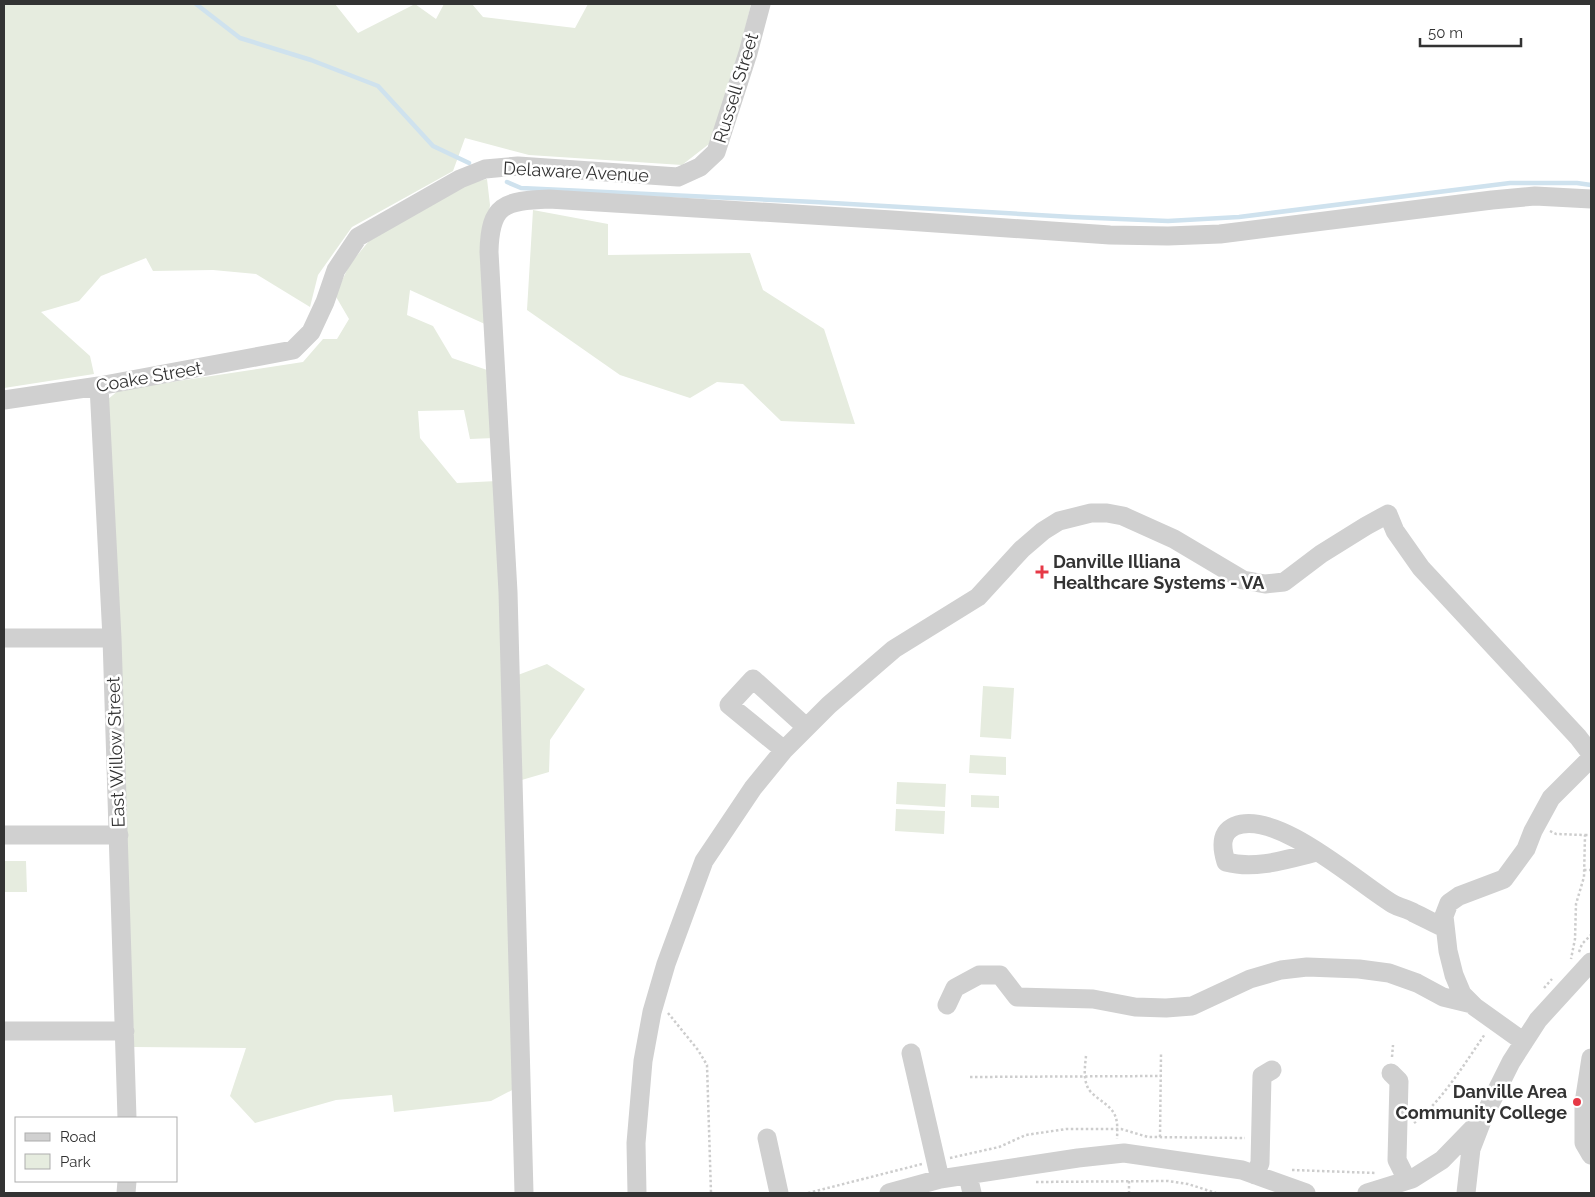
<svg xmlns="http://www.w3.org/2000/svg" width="1595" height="1197" font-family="Raleway,sans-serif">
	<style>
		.green { fill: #e6ecdf }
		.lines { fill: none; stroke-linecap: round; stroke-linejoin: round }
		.stream { stroke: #cfe2ee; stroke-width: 4.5 }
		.path { stroke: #cdcdcd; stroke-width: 2.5; stroke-dasharray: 2.5 2.5; stroke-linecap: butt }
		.minor { stroke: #d0d0d0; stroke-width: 19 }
		.poi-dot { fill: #e63946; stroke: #fff; stroke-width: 2 }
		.labels { text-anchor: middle; stroke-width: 5; stroke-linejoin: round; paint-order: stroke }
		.street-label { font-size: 18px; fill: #333; stroke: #fff }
		.poi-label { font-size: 18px; font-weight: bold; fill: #333; stroke: #fff; text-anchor: start }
	</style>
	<rect width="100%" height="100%" fill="#fff"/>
	<path class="green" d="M4 4H335L358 33 415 4 436 19 444 4H472L483 17 575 28 588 4H751L735 72 709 144 682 165 529 155 465 138 453 171 352 227 318 275 310 307 256 274 213 270 153 271 146 258 101 276 79 301 41 312 90 356 94 374 4 388Z
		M487 179 490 205 486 236 487 325 410 290 407 315 433 326 452 358 490 371 494 438 470 439 464 410 418 411 420 438 457 483 497 481 507 679 547 664 585 689 550 740 549 772 508 784 516 1088 491 1101 394 1112 392 1095 336 1100 255 1123 230 1096 246 1048 134 1047 107 400 119 390 303 362 323 339H337L349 319 335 295 350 264 369 241 454 187Z
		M533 210 608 224V255L750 253 763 290 824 329 855 424 781 421 743 384 717 382 690 398 620 375 527 310Z
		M983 686 1014 688 1011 739 980 737Z
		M970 755 1006 757V775L969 773Z
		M897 782 946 784 945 807 896 804Z
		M971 795 999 796V808L971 807Z
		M896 809 945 811 944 834 895 831Z
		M4 861H26L27 892H4Z"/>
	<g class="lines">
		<path class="stream" d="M196 4 240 38 311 60 378 86 433 146 469 163
			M507 182 521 188 815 202 1072 217 1168 221 1239 217 1510 183H1577L1591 185"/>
		<path class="path" d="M1550 831 1556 834 1585 835 1584 877 1576 904 1575 939 1571 959
			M1585 835H1591
			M1584 870H1591
			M1579 952 1582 944 1591 935
			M1544 988 1552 979
			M668 1013 698 1050 707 1065 711 1193
			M1086 1056C1085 1066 1083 1078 1088 1088 1090 1092 1095 1096 1099 1099 1117 1112 1118 1117 1117 1139
			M1392 1057 1393 1045
			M970 1077 1161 1076
			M1414 1123C1442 1101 1465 1063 1485 1034
			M1160 1137 1161 1054
			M950 1158 999 1147 1026 1135 1066 1129H1121L1148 1137 1245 1138
			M1292 1170 1376 1173
			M1129 1181V1193
			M1036 1182 1168 1181 1188 1184 1216 1193
			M808 1193 922 1164"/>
		<path class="minor" d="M99 386 112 638 127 1118
			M4 400 99 386 293 350 311 332 325 302 336 270 358 237 460 179 485 169 518 166 678 177 700 167 716 152 748 53 761 4
			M4 638H112
			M784 750 729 705 753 679 806 727
			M4 835H119
			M1317 852C1288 859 1256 870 1226 862 1222 849 1219 833 1235 826 1277 809 1358 883 1393 904 1400 908 1408 909 1414 913 1425 918 1435 924 1445 928
			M947 1005 955 988 979 975H1000L1017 997 1093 999 1135 1007 1166 1008 1192 1006 1250 979 1281 970 1307 967 1359 969 1389 973 1417 983 1443 997 1472 1004
			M4 1031H125
			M1524 1042 1475 1007 1462 994 1454 975 1448 951 1444 916 1449 903 1459 896 1504 879 1526 849 1533 831 1551 798 1591 758
			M911 1053 940 1179
			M1591 1058 1584 1103V1143L1591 1155
			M1391 1073 1399 1081 1397 1160 1407 1180
			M767 1138 779 1193
			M1255 1175 1260 1163 1262 1076 1272 1070
			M968 1176 972 1193
			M126 1193 127 1181
			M524 1193 508 592 489 252C490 204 504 201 549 199L892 220 1110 235 1168 236 1220 234 1492 200 1535 196 1591 199
			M637 1193 636 1143 643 1061 652 1012 666 964 704 861 753 788 784 750 829 705 894 649 978 597 1022 549 1043 531 1059 521 1091 513H1107L1123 516 1174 539 1243 580 1265 584 1284 582 1321 554 1366 526 1388 514 1395 531 1421 568 1578 737 1591 754
			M889 1193 940 1179 1078 1158 1124 1153 1242 1170 1306 1193
			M1367 1193 1412 1179 1442 1160 1477 1124
			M1466 1193 1471 1149 1483 1118 1511 1062 1538 1020 1591 962"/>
	</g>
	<g class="poi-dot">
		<path d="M1039.5 564.5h5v5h5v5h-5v5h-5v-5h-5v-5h5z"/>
		<circle cx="1577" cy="1102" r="5"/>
	</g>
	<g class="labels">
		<g class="street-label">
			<text transform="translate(736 88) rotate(-73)" y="6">Russell Street</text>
			<text transform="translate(576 172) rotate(3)" y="6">Delaware Avenue</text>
			<text transform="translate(149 377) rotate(-10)" y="6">Coake Street</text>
			<text transform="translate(116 752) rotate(-92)" y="6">East Willow Street</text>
		</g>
		<g class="poi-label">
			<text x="1053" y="568">Danville Illiana<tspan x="1053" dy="21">Healthcare Systems - VA</tspan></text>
			<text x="1567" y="1098" text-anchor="end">Danville Area<tspan x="1567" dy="21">Community College</tspan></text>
		</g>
	</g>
	<rect width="1595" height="1197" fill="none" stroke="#333333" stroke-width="10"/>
	<rect x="15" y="1117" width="162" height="65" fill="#ffffff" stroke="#adadad"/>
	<rect x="25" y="1133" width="25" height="8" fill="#d0d0d0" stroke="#adadad"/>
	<text x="60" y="1142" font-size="15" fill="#333333">Road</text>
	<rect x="25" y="1154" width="25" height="15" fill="#e6ecdf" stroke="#adadad"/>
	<text x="60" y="1167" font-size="15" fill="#333333">Park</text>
	<path d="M1420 38v8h101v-8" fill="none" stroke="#333333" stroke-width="2.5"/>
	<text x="1428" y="38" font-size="15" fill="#333333" stroke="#ffffff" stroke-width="4" paint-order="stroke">50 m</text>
</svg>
